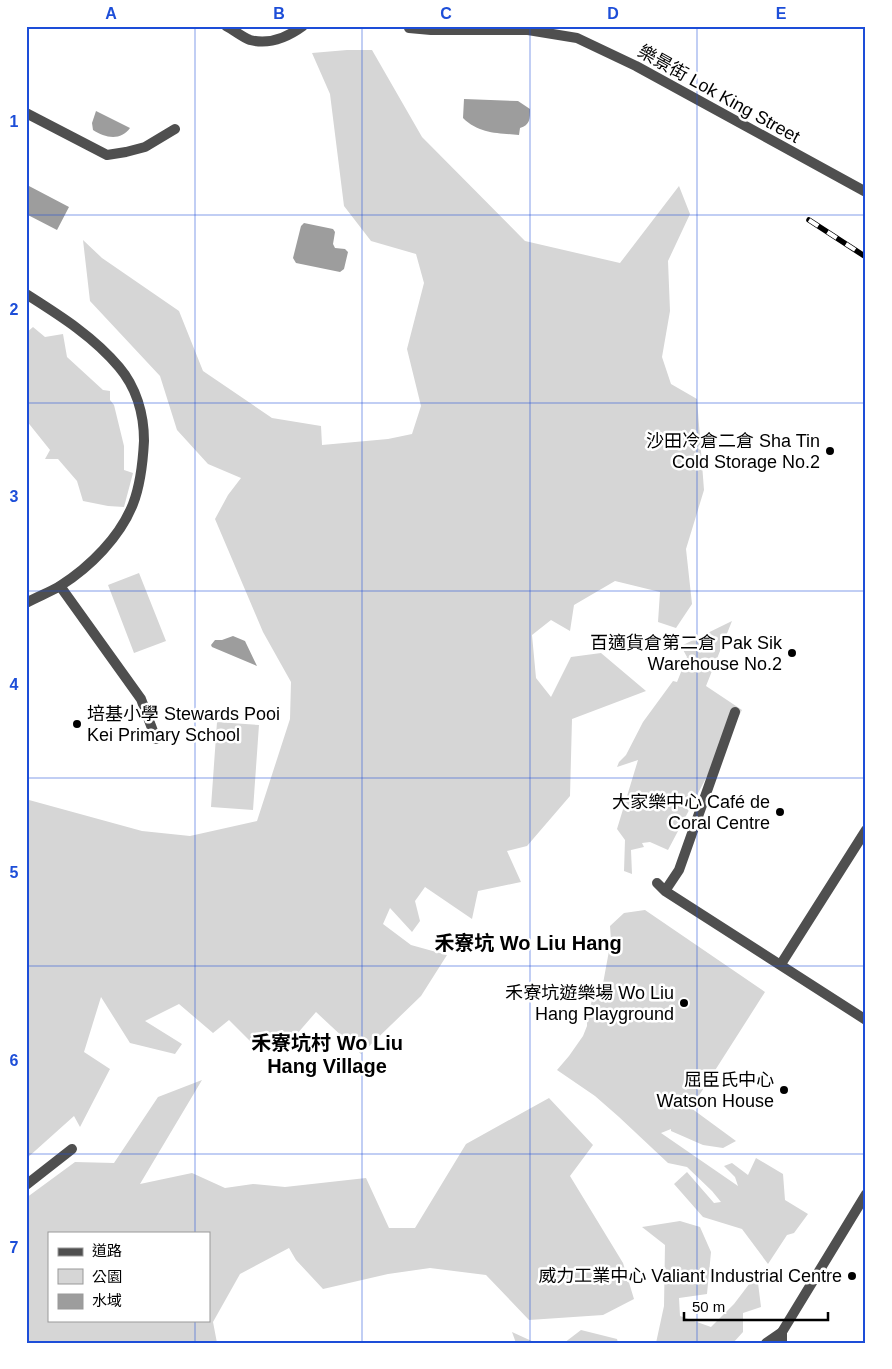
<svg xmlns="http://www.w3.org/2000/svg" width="892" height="1369" font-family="Helvetica,'Noto Sans TC',sans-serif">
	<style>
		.green { fill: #d6d6d6; fill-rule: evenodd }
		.water { fill: #9d9d9d }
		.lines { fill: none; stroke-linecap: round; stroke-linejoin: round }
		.minor { stroke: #4f4f4f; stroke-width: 10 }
		.tertiary { stroke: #4f4f4f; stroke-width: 10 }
		.rail-casing { stroke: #000; stroke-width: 5.5 }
		.rail { stroke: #fff; stroke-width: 4; stroke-dasharray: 11; stroke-linecap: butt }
		.tertiary-bridge { stroke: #4f4f4f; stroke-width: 10 }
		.grid { fill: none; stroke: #1d4ed8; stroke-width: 1; stroke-opacity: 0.55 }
		.poi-dot { fill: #000; stroke: #fff; stroke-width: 2 }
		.labels { text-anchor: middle; stroke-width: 5; stroke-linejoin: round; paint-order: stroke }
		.street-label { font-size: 18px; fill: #000; stroke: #fff }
		.poi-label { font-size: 18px; fill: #000; stroke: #fff; text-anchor: end }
		.quarter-label { font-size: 20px; font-weight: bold; fill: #000; stroke: #fff }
		.neatline { fill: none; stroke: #1d4ed8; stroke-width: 2 }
		.grid-label { font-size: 16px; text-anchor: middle; font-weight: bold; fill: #1d4ed8 }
	</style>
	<rect width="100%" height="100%" fill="#fff"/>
	<path class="green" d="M347 50H372L422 137 525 241 620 263 679 186 690 214 668 261 670 311 662 357 671 384 697 399 704 490 686 549 692 604 676 628 658 622 660 592 615 581 574 605 570 631 551 620 532 635 536 678 551 697 571 657 601 653 646 691 572 719 570 796 527 846 507 851 521 882 478 891 472 919 425 887 415 901 420 921 412 932 390 908 383 924 411 945 447 955 421 996 361 1054 316 1012 290 1042 252 1043 229 1020 213 1033 179 1004 145 1021 182 1044 175 1054 130 1043 101 997 84 1052 110 1069 80 1127 74 1116 26 1159V798L29 800 142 831 190 836 257 821 290 719 291 682 263 632 215 519 228 495 241 478 208 464 177 430 160 376 90 301 83 240 102 258 179 311 203 371 272 418 321 426 322 445 388 439 412 434 421 406 407 349 424 283 416 254 371 241 344 206 330 94 312 53Z
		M33 327 45 337 63 334 67 357 103 390 110 391V400L114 405 124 446V470L133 473 124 507 108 506 83 501 77 481 58 459H45L50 450 26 420V333Z
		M139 573 166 641 134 653 108 585Z
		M732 621 706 686 742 710 668 850 650 842 642 843 644 847 631 850 632 874 624 871 625 840 617 829 638 760 617 767 619 762 626 755 643 722 673 681 677 682 687 657 681 646Z
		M217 722 259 725 253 810 211 807Z
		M645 910 765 992 691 1108 736 1141 723 1148 703 1145 671 1131V1129L661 1133 738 1186 735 1177 724 1166 732 1163 748 1175 756 1158 783 1174 785 1200 808 1214 794 1233 787 1235 768 1264 742 1229 703 1217 674 1184 687 1172 714 1203 721 1202 712 1191 687 1167 668 1163 619 1117 595 1096 557 1070 569 1056 583 1036 587 1026V1019L592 1000 600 994 602 989 611 940 610 926 624 913Z
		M202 1080 140 1184 192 1173 225 1188 253 1184 285 1187 366 1178 389 1228H415L466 1144 549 1098 593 1145 570 1176 623 1263 634 1299 603 1315 529 1320 486 1275 430 1268 388 1274 323 1289 296 1260 289 1248 240 1274 213 1322 217 1343H26V1198L75 1162 114 1163 158 1097ZM49 1233H209V1320H49Z
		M680 1221 700 1227 711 1252 707 1294 679 1298 680 1316 711 1327 734 1304 753 1279 758 1283 761 1307 743 1313V1332L733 1343H656L664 1306 665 1245 642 1227Z
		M581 1330 617 1339 618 1343H564Z
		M512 1332 536 1343H516Z"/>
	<path class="water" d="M464 99 518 101 530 109C530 119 530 125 520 128L519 135C498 133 479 134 463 118Z
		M96 111 130 128C121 141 105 138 93 130L92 123Z
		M29 186 69 207 57 230 26 214V191Z
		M304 223 333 229 335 232 333 244 335 248 345 249 348 252 344 269 340 272 296 263 293 258 301 226Z
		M233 636 245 641 257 666 212 647 211 645 215 640H222Z"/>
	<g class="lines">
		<path class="minor" d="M26 113 107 155 126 152 145 147 175 129
			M60 586 141 699 156 739
			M657 883 665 891 866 1020
			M665 891 679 870 735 712
			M781 964 866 830
			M26 1185 72 1149
			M766 1343 782 1332"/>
		<path class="tertiary" d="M226 26C234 30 242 37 250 40 269 45 288 37 303 26
			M26 294C59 315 93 336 119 367 136 387 144 414 144 441 143 460 140 486 133 504 120 537 90 567 60 586 50 592 37 597 26 603
			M782 1343V1332L866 1194"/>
		<g class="rail-casing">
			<path id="rail" d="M809 220 866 257"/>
		</g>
		<use href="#rail" class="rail"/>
		<path class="tertiary-bridge" d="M409 28 431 30H528L577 38 636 66 866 192"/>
	</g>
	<path class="grid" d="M195 26V1233M362 26V1343M530 26V1343M697 26V1343M26 215H866M26 403H866M26 591H866M26 778H866M26 966H866M26 1154H866M195 1320V1343"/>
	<g class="poi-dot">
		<circle cx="830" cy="451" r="5"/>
		<circle cx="792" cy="653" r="5"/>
		<circle cx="77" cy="724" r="5"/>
		<circle cx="780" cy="812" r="5"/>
		<circle cx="684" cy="1003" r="5"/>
		<circle cx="784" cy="1090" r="5"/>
		<circle cx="852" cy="1276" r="5"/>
	</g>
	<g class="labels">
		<g class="street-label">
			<text transform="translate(719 94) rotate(29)" y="6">樂景街 Lok King Street</text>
		</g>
		<g class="poi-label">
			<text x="820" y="447">沙田冷倉二倉 Sha Tin<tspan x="820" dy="21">Cold Storage No.2</tspan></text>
			<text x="782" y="649">百適貨倉第二倉 Pak Sik<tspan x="782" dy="21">Warehouse No.2</tspan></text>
			<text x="87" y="720" text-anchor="start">培基小學 Stewards Pooi<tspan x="87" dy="21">Kei Primary School</tspan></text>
			<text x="770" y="808">大家樂中心 Café de<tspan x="770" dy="21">Coral Centre</tspan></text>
			<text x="674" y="999">禾寮坑遊樂場 Wo Liu<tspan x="674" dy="21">Hang Playground</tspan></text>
			<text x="774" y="1086">屈臣氏中心<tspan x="774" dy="21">Watson House</tspan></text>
			<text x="842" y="1282">威力工業中心 Valiant Industrial Centre</text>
		</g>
		<g class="quarter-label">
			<text x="528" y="950">禾寮坑 Wo Liu Hang</text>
			<text x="327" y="1050">禾寮坑村 Wo Liu<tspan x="327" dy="23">Hang Village</tspan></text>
		</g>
	</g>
	<rect width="892" height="1369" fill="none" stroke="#ffffff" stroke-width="55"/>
	<rect x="48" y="1232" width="162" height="90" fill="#ffffff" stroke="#999999"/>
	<rect x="58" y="1248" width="25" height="8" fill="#4f4f4f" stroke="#999999"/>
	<text x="92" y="1256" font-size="15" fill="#000000">道路</text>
	<rect x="58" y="1269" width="25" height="15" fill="#d6d6d6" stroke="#999999"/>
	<text x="92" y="1282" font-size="15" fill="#000000">公園</text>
	<rect x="58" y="1294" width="25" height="15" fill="#9d9d9d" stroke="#999999"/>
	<text x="92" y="1306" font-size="15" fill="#000000">水域</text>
	<path d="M684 1312v8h144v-8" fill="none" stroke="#000000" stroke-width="2.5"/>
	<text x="692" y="1312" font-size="15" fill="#000000" stroke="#ffffff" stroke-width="4" paint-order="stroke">50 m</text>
	<rect x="28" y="28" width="836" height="1314" class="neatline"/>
	<g class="grid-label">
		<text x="111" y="19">A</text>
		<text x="279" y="19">B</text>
		<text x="446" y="19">C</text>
		<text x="613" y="19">D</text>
		<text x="781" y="19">E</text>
		<text x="14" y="127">1</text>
		<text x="14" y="315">2</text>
		<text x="14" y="502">3</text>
		<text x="14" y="690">4</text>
		<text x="14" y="878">5</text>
		<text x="14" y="1066">6</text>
		<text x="14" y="1253">7</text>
	</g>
</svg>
